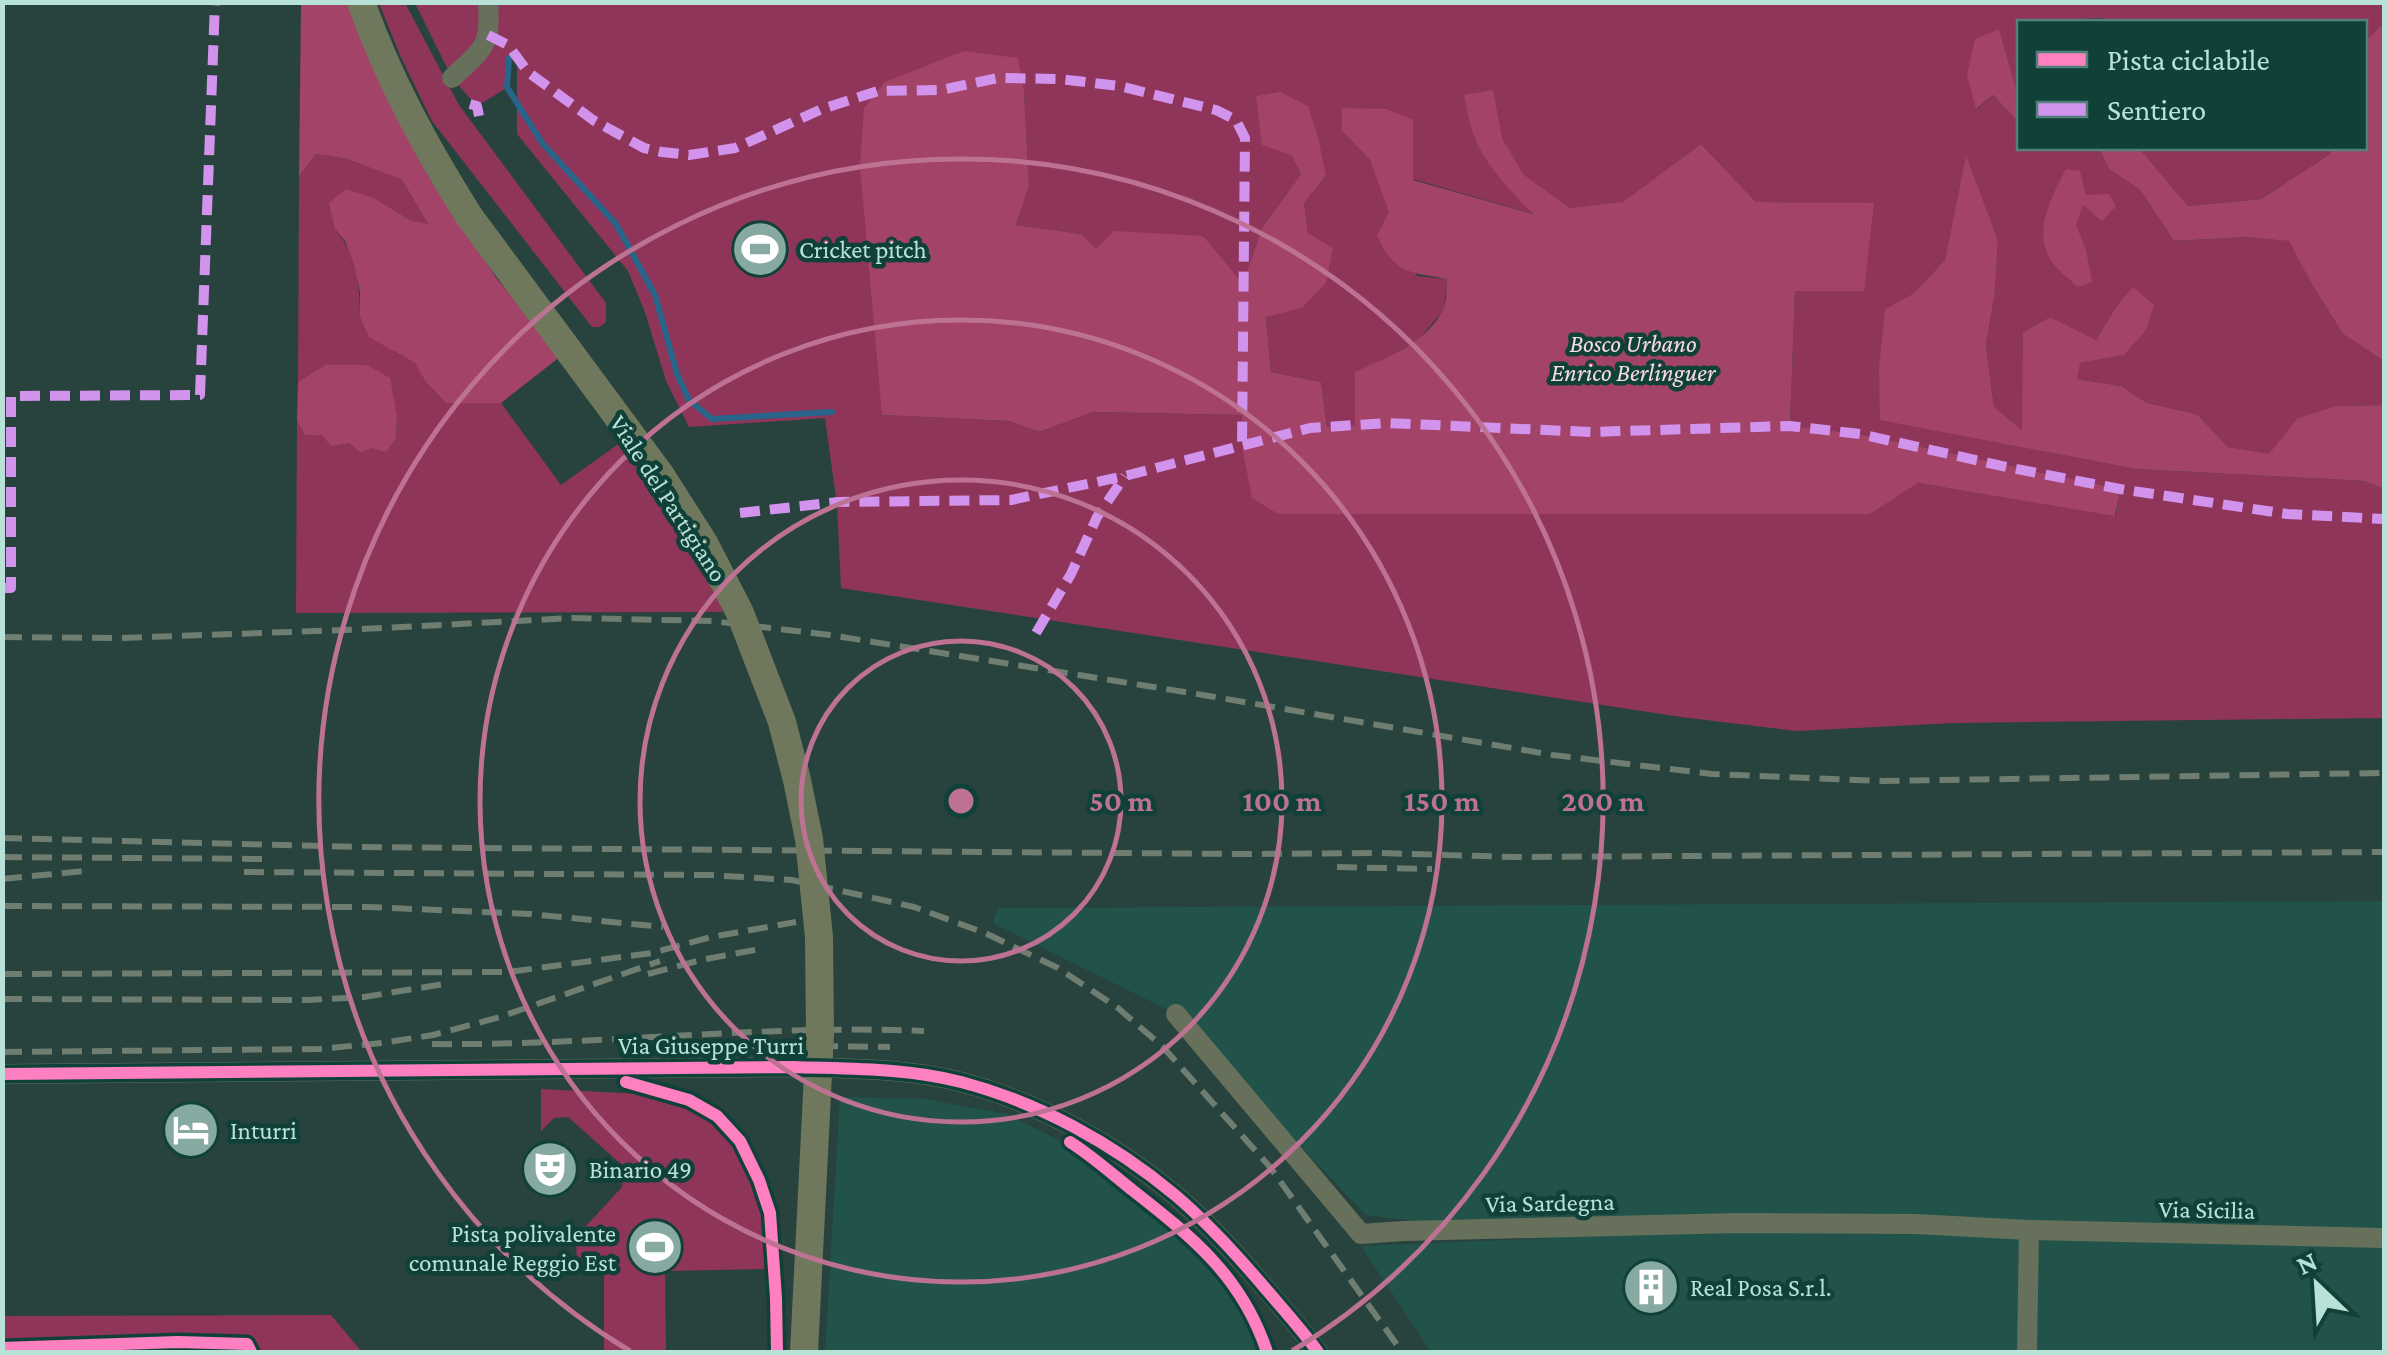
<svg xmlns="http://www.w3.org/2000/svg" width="2387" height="1355" font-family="'Crimson Pro',serif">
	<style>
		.built { fill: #21534b }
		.green { fill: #8f355a; fill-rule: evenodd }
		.forest { fill: #a24367 }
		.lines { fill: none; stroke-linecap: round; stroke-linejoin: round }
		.stream { stroke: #28658a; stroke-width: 6 }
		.street { stroke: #67705a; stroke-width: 20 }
		.secondary { stroke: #6f785d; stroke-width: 28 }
		.rail { stroke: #6f7e71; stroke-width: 6; stroke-dasharray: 20 10; stroke-linecap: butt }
		.secondary-bridge { stroke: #6f785d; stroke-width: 28 }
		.quiet { stroke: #d193ec; stroke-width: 10; stroke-dasharray: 20 10; stroke-linecap: butt }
		.cycleway-casing { stroke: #104139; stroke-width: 19 }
		.cycleway { stroke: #ff80c0; stroke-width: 12 }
		.ring { fill: none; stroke: #be7293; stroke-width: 5 }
		.labels { text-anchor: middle; stroke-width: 9; stroke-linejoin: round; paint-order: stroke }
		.poi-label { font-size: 25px; fill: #b8e1d8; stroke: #104139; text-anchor: start }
		.park-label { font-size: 25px; font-style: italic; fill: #fbdbe3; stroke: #104139 }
		.street-label { font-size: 25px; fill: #b8e1d8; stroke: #104139 }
		.centre { fill: #be7293; stroke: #104139; stroke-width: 5 }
		.ring-label { font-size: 30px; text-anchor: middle; font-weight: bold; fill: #be7293; stroke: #104139; stroke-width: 9; stroke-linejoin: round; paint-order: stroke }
	</style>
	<rect width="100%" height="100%" fill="#28423d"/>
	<path class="built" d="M2384 901V1352H1431L1361 1246 1558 1238 1366 1215 1176 1014 993 923 998 908Z
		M840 1097 925 1099 1006 1114 1060 1141 1198 1249 1241 1312 1256 1341 1257 1352H825Z"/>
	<path class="green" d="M379 3H405L459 105 606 303V322L600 327H592L432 121 400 55Z
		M415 3H2384V23L2365 41 2364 22H2106L2103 18 2020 22 2019 99 1999 30 1977 109 1993 95 2019 123 2020 148H2099L2109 169 2140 190 2174 241 2246 237 2290 241 2310 281 2343 334 2384 361V405L2337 406 2269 455 2228 447 2197 414 2147 403 2121 386 2077 379 2079 363 2123 355 2116 307 2096 340 2050 317 2023 332V431L1994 407 1986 347 1995 292 1998 240 1966 159 1945 260 1914 293 1885 309 1880 419 2136 469 2365 481 2384 489V718L1956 723 1796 731 1681 717 841 588 837 505 825 418 689 427 666 381 645 312 628 271 517 134V60L509 59 505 89 477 106 452 78ZM1024 92 1029 186 1016 225 1082 234 1096 249 1243 285 1262 228 1301 174 1291 155 1326 176 1304 203 1308 233 1333 249 1266 317 1271 372 1321 382 1327 427 1355 425 1392 355 1419 339 1444 310 1447 279 1417 276 1370 160 1342 131 1413 179 1537 215C1509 194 1492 166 1474 136L1502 138 1524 176 1570 208 1623 203 1701 144 1756 202 1873 204 1795 291 1790 426 1860 434 2119 489 2116 515 1917 483 1870 514 1242 446V415L1093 412 1039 432 1009 421 882 415Z
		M2139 148H2331L2330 154 2261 199 2188 206Z
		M316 154 347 159 402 180 429 226 412 221 374 198 335 229C356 254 360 285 360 317L395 352 416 363 425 381 446 403H501L561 485 624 440 697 548 723 612 296 613 297 421 305 435H322L349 443 396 438 397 417 325 365 298 382 299 176Z
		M541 1089 663 1095 712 1119 734 1146 764 1214 767 1269 665 1271 666 1352H604V1268H577L576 1237 622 1187 623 1166 568 1117 554 1118 541 1131Z
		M331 1315 362 1352H3V1316Z"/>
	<path class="forest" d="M301 3H350L417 156 497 279 561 356 501 403H446L425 381 415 363 369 337 360 317V292L354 265 345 241 335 229 329 203 346 189 374 198 412 221 428 224 402 180 347 159 316 154 299 176Z
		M2384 23V361L2343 334 2310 281 2289 241 2246 237 2174 241 2140 190 2109 169 2099 148H2139L2188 206 2261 199 2330 154 2331 148H2364L2365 41Z
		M1999 29 2019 99V123L1993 95 1976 109 1967 75 1975 39Z
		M964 51 1018 58 1024 92 1029 186 1016 225 1082 234 1096 249 1114 231 1203 236 1243 284 1262 228 1301 174 1291 155 1262 145 1256 96 1280 92 1308 106 1318 137 1326 176 1304 203 1308 233 1333 248 1326 283 1302 308 1266 317 1271 372 1321 382 1327 427 1355 425V372C1386 358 1424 344 1442 312 1447 304 1446 289 1447 279 1409 272 1394 274 1377 235L1389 212 1370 160 1342 131V108L1386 109 1413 120V180L1533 214C1512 192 1486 167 1474 136 1469 123 1467 109 1464 95L1493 90 1502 138 1524 175 1570 208 1623 202 1701 144 1756 202 1874 203 1864 291H1795L1790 426 1860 434 2120 489 2115 516 1918 483 1870 514H1278L1252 498 1242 446V415L1093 412 1039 432 1009 421 882 415 860 166 864 108 885 82Z
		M1966 156 1998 240 1995 292 1986 346 1994 407 2022 430 2023 332 2050 317 2096 340 2116 307 2133 287 2154 305 2146 330 2124 355 2080 363 2077 379 2121 386 2147 403 2197 414 2228 447 2269 454 2298 418 2337 406 2384 405V489L2365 481 2136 469 1880 420 1879 368 1885 309 1914 293 1945 260Z
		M2066 169 2080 171 2086 195 2109 194 2116 206 2102 221 2083 205 2076 225 2086 250 2092 282 2078 287C2069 278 2056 270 2050 259 2033 230 2052 196 2066 169Z
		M325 365H367L390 378 397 416 396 438 386 452 372 448 360 452 349 443 331 446 322 435H305L297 421 298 382Z"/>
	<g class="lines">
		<path class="stream" d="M509 58 507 87 542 143 616 224 655 295 677 374 689 400 712 419 832 412"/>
		<path class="street" d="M452 78C484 48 491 47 488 2
			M1176 1014 1361 1234 1404 1231 1738 1223 1916 1224 2029 1230 2384 1238
			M2 1074 794 1067C850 1069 907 1068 961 1082 1038 1102 1114 1144 1175 1195 1208 1223 1237 1255 1265 1288 1283 1309 1302 1330 1318 1352
			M2027 1352 2029 1230"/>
		<path class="secondary" d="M361 2C389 80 425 146 469 216"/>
		<path class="rail" d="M2 637 120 638 345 630 573 618 712 621 830 635 1209 696 1553 755 1712 774 1883 781 2384 773
			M2 838 359 847 1247 854 1379 853 1513 857 2384 852
			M2 857 262 859
			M1337 867 1432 869
			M244 872 709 875 792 880 914 907 985 933 1058 968 1118 1008 1163 1047 1270 1167 1402 1352
			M2 879 84 871
			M2 906 368 907 530 914 663 927
			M2 974 508 972 652 953 711 937 796 922
			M648 974 701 960 765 948
			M2 999 307 1000 364 997 444 984
			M432 1044C597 1046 760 1024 924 1031
			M728 1045 890 1047
			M2 1052 319 1049 382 1043 433 1035 500 1017 660 961"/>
		<path class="secondary-bridge" d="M469 216 660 474 704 543 740 613 782 722 797 780 809 839 819 937 820 1034 804 1352"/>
		<path class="quiet" d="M488 35 508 45 528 72 593 120 644 148 662 152 689 155 735 148 822 109 878 91 941 90 998 78 1059 79 1119 86 1216 110 1236 120 1245 138 1242 446
			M470 104 477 106 479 116
			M740 513 838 502 1011 500 1125 476 1310 428 1387 423 1591 432 1790 426 1860 434 2011 468 2120 489 2287 514 2384 519
			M2 588H11V396L200 395 215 2
			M1036 633 1071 574 1097 517 1125 476"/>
		<g class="cycleway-casing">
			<path id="cycleway" d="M2 1074 794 1067C850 1069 907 1068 961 1082 1038 1102 1114 1144 1175 1195 1208 1223 1237 1255 1265 1288 1283 1309 1302 1330 1318 1352
				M626 1082 689 1100 717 1116 740 1141 759 1180 770 1213 776 1298 777 1352
				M1070 1142C1092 1156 1111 1173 1131 1189 1192 1237 1242 1276 1267 1352
				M2 1348 178 1342 247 1344 251 1352"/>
		</g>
		<use href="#cycleway" class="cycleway"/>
	</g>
	<g class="ring">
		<circle cx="961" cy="801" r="160"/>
		<circle cx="961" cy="801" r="321"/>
		<circle cx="961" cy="801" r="481"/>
		<path d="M630 1351A642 642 0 1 1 1292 1351"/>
	</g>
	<defs>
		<g id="stadium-disc" transform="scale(2.875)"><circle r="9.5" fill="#86a9a2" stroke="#104139"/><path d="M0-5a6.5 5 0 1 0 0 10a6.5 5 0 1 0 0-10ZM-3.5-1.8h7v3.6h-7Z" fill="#fff"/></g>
		<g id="hotel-disc" transform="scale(2.875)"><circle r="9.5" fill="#86a9a2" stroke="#104139"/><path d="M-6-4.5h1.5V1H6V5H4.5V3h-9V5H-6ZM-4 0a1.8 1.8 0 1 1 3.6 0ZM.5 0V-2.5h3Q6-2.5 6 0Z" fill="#fff"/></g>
		<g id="theatre-disc" transform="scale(2.875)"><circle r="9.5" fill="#86a9a2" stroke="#104139"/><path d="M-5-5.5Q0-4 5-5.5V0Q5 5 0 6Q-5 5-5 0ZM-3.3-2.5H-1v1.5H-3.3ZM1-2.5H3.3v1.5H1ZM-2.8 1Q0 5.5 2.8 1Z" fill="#fff"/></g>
		<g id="building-disc" transform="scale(2.875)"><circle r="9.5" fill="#86a9a2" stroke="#104139"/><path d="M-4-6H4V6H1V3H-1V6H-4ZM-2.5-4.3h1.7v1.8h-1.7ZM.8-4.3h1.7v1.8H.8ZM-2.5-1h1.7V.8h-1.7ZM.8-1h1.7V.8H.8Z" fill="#fff"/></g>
	</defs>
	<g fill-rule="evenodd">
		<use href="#stadium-disc" x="760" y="249"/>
		<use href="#hotel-disc" x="191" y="1130"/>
		<use href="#theatre-disc" x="550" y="1169"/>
		<use href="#stadium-disc" x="655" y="1247"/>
		<use href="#building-disc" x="1651" y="1287"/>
	</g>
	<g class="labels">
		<g class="poi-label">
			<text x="799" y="258">Cricket pitch</text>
			<text x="230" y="1139">Inturri</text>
			<text x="589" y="1178">Binario 49</text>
			<text x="616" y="1242" text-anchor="end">Pista polivalente<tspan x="616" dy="29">comunale Reggio Est</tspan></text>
			<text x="1690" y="1296">Real Posa S.r.l.</text>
		</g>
		<g class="park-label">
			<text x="1633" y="352">Bosco Urbano<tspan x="1633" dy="29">Enrico Berlinguer</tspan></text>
		</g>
		<g class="street-label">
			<text transform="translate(669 498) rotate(57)" y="9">Viale del Partigiano</text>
			<text x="711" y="1054">Via Giuseppe Turri</text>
			<text transform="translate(1550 1202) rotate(-1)" y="9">Via Sardegna</text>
			<text transform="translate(2207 1209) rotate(1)" y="9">Via Sicilia</text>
		</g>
	</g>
	<circle cx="961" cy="801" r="15" class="centre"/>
	<g class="ring-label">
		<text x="1121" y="811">50 m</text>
		<text x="1282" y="811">100 m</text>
		<text x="1442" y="811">150 m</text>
		<text x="1603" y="811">200 m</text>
	</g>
	<rect width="2387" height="1355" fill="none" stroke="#b8e1d8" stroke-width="10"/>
	<rect x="2017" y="20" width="350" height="130" fill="#104139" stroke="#538179" stroke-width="2.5"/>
	<rect x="2037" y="52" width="50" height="15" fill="#ff80c0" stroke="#538179" stroke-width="2.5"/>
	<text x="2107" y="70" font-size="30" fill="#b8e1d8">Pista ciclabile</text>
	<rect x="2037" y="102" width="50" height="15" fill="#d193ec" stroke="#538179" stroke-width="2.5"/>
	<text x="2107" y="120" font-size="30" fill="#b8e1d8">Sentiero</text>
	<g transform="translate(2317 1285) rotate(335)" stroke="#104139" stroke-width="8" paint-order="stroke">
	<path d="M0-8L18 38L0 25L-18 38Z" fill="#b8e1d8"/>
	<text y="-15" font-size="28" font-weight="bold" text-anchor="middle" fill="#b8e1d8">N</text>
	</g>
</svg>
